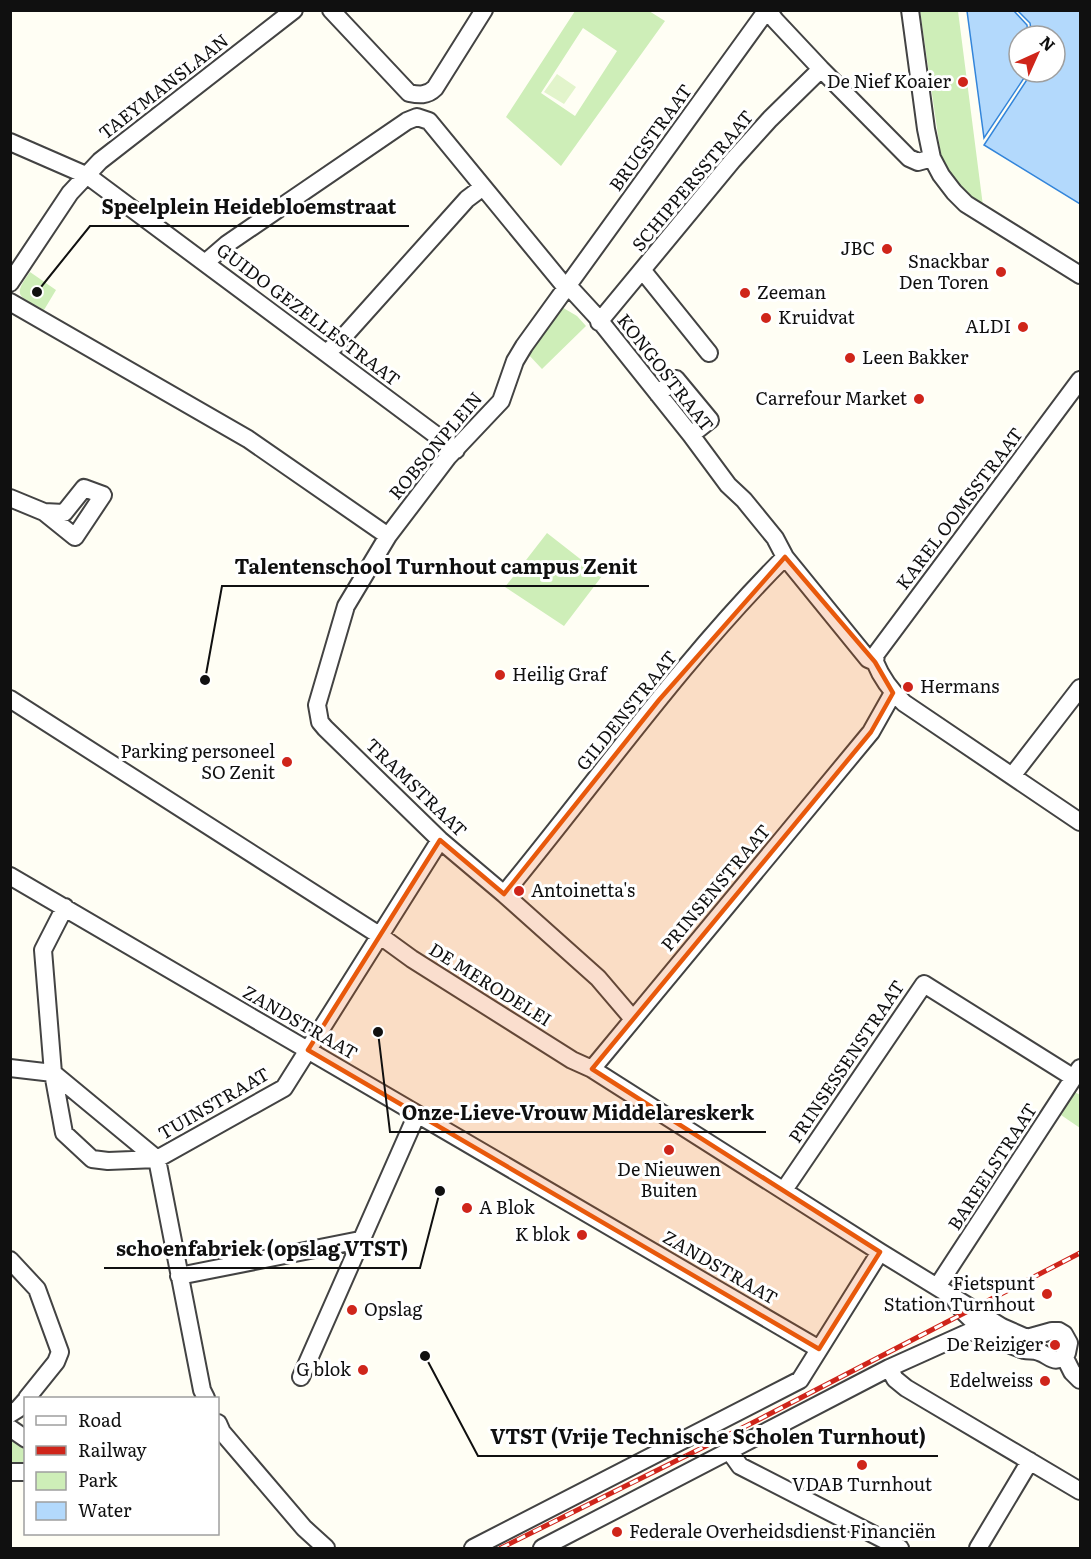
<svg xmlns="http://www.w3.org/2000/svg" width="1091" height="1559" font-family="Literata,serif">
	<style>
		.green { fill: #ceeeb8; fill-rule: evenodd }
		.pitch { fill: #e2f4cb }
		.water { fill: #b3d9fc; stroke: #3385da; stroke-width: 1.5 }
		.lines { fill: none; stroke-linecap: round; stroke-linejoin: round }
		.minor-casing { stroke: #434343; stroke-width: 20 }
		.minor { stroke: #fff; stroke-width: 16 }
		.rail-casing { stroke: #cf251a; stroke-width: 5 }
		.rail { stroke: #fff; stroke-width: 3; stroke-dasharray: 9; stroke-linecap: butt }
		.marked { fill: #e8590c; fill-opacity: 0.2; stroke: #e8590c; stroke-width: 4.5; stroke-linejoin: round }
		.poi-dot { fill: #cf251a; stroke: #fff; stroke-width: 2 }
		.labels { text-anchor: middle; stroke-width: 6; stroke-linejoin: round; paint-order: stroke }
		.poi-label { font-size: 18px; fill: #101010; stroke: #fff; text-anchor: end }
		.street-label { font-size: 18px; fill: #101010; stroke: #fff }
		.leader { fill: none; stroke: #101010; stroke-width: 2 }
		.callout-dot { fill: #101010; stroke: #fff; stroke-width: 2 }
		.callout-label { font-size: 20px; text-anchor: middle; font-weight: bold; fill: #101010; stroke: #fff; stroke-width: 6; stroke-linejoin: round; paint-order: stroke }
	</style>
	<rect width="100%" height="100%" fill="#fffef4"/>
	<path class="green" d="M575 11H649L665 21 561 166 506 117ZM583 28 617 51 575 116 541 93Z
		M920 11H958L983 206 957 184 941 156Z
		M30 272 56 290 44 310C20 296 11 298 30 272Z
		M560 306 577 316 586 326 542 369 527 353Z
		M547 533 602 576 564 626 505 587Z
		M1075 1092 1080 1095V1128L1061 1115Z
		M10 1432 25 1444V1470H11Z"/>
	<path class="pitch" d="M557 74 576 87 564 104 544 92Z"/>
	<path class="water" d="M967 11H1014L1027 25 1028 36H1019V72H1028L984 138Z
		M1018 11H1080V204L984 145 1032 72H1055V36H1032L1030 23Z"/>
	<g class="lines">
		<g class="minor-casing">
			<path id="minor" d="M331 10 409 93C419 95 427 96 435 88L484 10
				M768 10 775 20 821 69 909 158 918 162 932 158
				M910 10 926 129 932 158 941 175 954 192 966 204 1080 275
				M10 142 88 176 456 450
				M205 263 227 244 407 121 417 117 429 121 567 289 573 291 596 316 691 435 728 485 744 500 775 538 785 557 868 659 875 662
				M643 271 709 353
				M10 283 70 193 100 161 294 10
				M10 302 248 439 388 536
				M599 322 733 160 770 119 821 69
				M326 353 338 343 467 199 483 187
				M658 394 676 379 710 420 691 435
				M10 498 44 512 75 537 103 495 84 488 64 513 44 512
				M875 662 876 654 1080 380
				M875 662C881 677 891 691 904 703L1080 822
				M10 699 379 935 412 959 572 1060 592 1069 880 1252 1002 1327 1027 1338 1052 1331H1059L1064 1334 1069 1343 1067 1353C1054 1367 1050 1355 1039 1352 1034 1350 1029 1351 1024 1350 998 1342 966 1321 953 1297
				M1012 776 1080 688
				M10 876 819 1349
				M504 894C597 781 682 660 785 557
				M65 907 43 950 53 1073 64 1133 92 1159 108 1161 157 1159 284 1088 440 840
				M633 1019 598 978 504 894 440 840 325 728 320 722 317 705 346 606 388 536 448 457 501 401 515 361 524 346 767 10
				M10 1068 53 1073
				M592 1069 871 732 893 693
				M53 1073 157 1159
				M157 1159 202 1390 206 1398
				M784 1190 924 984 1074 1078
				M10 1260 37 1289 60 1352 56 1362 27 1398
				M179 1276 360 1240
				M937 1287 1080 1068
				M1064 1356 1072 1372 1080 1380
				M889 1368 895 1379 906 1388 1080 1491
				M301 1377 417 1114
				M10 1414 18 1409 26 1400
				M218 1423 222 1432 304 1528 326 1548
				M10 1428 26 1439
				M730 1452 740 1466 900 1548
				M10 1472H26
				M473 1548 800 1380 880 1252
				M542 1548 889 1368 989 1323
				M978 1548 1030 1461"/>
		</g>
		<use href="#minor" class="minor"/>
		<g class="rail-casing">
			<path id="rail" d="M501 1548 754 1422 1080 1253"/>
		</g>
		<use href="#rail" class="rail"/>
	</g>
	<path class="marked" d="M785 557 875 662 893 693 871 732 592 1069 880 1252 819 1349 308 1050 440 840 504 894 659 700Z"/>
	<g class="poi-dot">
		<circle cx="963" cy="82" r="6"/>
		<circle cx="887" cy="249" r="6"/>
		<circle cx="1001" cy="272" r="6"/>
		<circle cx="745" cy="293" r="6"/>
		<circle cx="766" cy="318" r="6"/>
		<circle cx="1023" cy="327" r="6"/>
		<circle cx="850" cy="358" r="6"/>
		<circle cx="919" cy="399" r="6"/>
		<circle cx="500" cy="675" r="6"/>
		<circle cx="908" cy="687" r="6"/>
		<circle cx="287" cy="762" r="6"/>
		<circle cx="519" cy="891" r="6"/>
		<circle cx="669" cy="1150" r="6"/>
		<circle cx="467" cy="1208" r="6"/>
		<circle cx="582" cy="1235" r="6"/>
		<circle cx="1047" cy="1294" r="6"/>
		<circle cx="352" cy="1310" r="6"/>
		<circle cx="1055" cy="1345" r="6"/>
		<circle cx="363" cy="1370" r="6"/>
		<circle cx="1045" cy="1381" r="6"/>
		<circle cx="862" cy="1465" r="6"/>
		<circle cx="617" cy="1532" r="6"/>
	</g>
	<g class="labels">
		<g class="poi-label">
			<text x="951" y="88">De Nief Koaier</text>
			<text x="875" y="255">JBC</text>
			<text x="989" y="268">Snackbar<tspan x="989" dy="21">Den Toren</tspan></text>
			<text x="757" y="299" text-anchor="start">Zeeman</text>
			<text x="778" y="324" text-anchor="start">Kruidvat</text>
			<text x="1011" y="333">ALDI</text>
			<text x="862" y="364" text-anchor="start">Leen Bakker</text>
			<text x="907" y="405">Carrefour Market</text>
			<text x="512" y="681" text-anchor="start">Heilig Graf</text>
			<text x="920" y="693" text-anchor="start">Hermans</text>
			<text x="275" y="758">Parking personeel<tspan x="275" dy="21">SO Zenit</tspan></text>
			<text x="531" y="897" text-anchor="start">Antoinetta's</text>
			<text x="669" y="1176" text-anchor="middle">De Nieuwen<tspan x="669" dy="21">Buiten</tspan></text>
			<text x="479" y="1214" text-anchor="start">A Blok</text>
			<text x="570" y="1241">K blok</text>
			<text x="1035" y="1290">Fietspunt<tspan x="1035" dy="21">Station Turnhout</tspan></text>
			<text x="364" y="1316" text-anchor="start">Opslag</text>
			<text x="1043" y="1351">De Reiziger</text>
			<text x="351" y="1376">G blok</text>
			<text x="1033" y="1387">Edelweiss</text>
			<text x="862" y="1491" text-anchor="middle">VDAB Turnhout</text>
			<text x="629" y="1538" text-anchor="start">Federale Overheidsdienst Financiën</text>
		</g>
		<g class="street-label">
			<text transform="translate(164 87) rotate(-38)" y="6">TAEYMANSLAAN</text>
			<text transform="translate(651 138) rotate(-54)" y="6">BRUGSTRAAT</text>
			<text transform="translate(693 181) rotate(-50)" y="6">SCHIPPERSSTRAAT</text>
			<text transform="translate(308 315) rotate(37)" y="6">GUIDO GEZELLESTRAAT</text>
			<text transform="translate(665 373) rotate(52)" y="6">KONGOSTRAAT</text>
			<text transform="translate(436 446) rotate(-50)" y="6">ROBSONPLEIN</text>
			<text transform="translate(960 509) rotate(-53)" y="6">KAREL OOMSSTRAAT</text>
			<text transform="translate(627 711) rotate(-51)" y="6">GILDENSTRAAT</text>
			<text transform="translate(416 788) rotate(44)" y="6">TRAMSTRAAT</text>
			<text transform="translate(716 888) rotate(-50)" y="6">PRINSENSTRAAT</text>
			<text transform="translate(490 985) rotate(32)" y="6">DE MERODELEI</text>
			<text transform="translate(300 1023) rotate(30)" y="6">ZANDSTRAAT</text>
			<text transform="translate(847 1062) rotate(-56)" y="6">PRINSESSENSTRAAT</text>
			<text transform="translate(214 1104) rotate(-30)" y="6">TUINSTRAAT</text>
			<text transform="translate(993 1167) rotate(-57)" y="6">BAREELSTRAAT</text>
			<text transform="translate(720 1268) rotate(30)" y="6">ZANDSTRAAT</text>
		</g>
	</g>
	<path class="leader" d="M37 292L90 226H409M205 680L222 586H649M378 1032L390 1132H766M440 1191L420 1268H104M425 1356L478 1456H938"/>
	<g class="callout-dot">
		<circle cx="37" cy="292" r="6"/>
		<circle cx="205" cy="680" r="6"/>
		<circle cx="378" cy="1032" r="6"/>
		<circle cx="440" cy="1191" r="6"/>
		<circle cx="425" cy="1356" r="6"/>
	</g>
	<g class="callout-label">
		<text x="249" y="214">Speelplein Heidebloemstraat</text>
		<text x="436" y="574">Talentenschool Turnhout campus Zenit</text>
		<text x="578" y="1120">Onze-Lieve-Vrouw Middelareskerk</text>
		<text x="262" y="1256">schoenfabriek (opslag VTST)</text>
		<text x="708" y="1444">VTST (Vrije Technische Scholen Turnhout)</text>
	</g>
	<rect width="1091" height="1559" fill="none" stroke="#101010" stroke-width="24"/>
	<rect x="24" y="1397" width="195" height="138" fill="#ffffff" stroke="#9f9f9f" stroke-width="1.5"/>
	<rect x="36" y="1416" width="30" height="9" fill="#ffffff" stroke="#9f9f9f" stroke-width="1.5"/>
	<text x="78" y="1427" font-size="18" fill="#101010">Road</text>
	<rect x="36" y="1446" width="30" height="9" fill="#cf251a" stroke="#9f9f9f" stroke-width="1.5"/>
	<text x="78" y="1457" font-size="18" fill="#101010">Railway</text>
	<rect x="36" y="1472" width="30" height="18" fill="#ceeeb8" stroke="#9f9f9f" stroke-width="1.5"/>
	<text x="78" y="1487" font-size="18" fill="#101010">Park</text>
	<rect x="36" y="1502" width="30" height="18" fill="#b3d9fc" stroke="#9f9f9f" stroke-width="1.5"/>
	<text x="78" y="1517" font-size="18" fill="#101010">Water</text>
	<g transform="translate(1037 54) rotate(45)"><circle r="28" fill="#ffffff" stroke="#9f9f9f" stroke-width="1.5"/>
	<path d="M0-4.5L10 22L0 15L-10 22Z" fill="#cf251a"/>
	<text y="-9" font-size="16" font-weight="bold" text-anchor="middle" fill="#101010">N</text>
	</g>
</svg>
